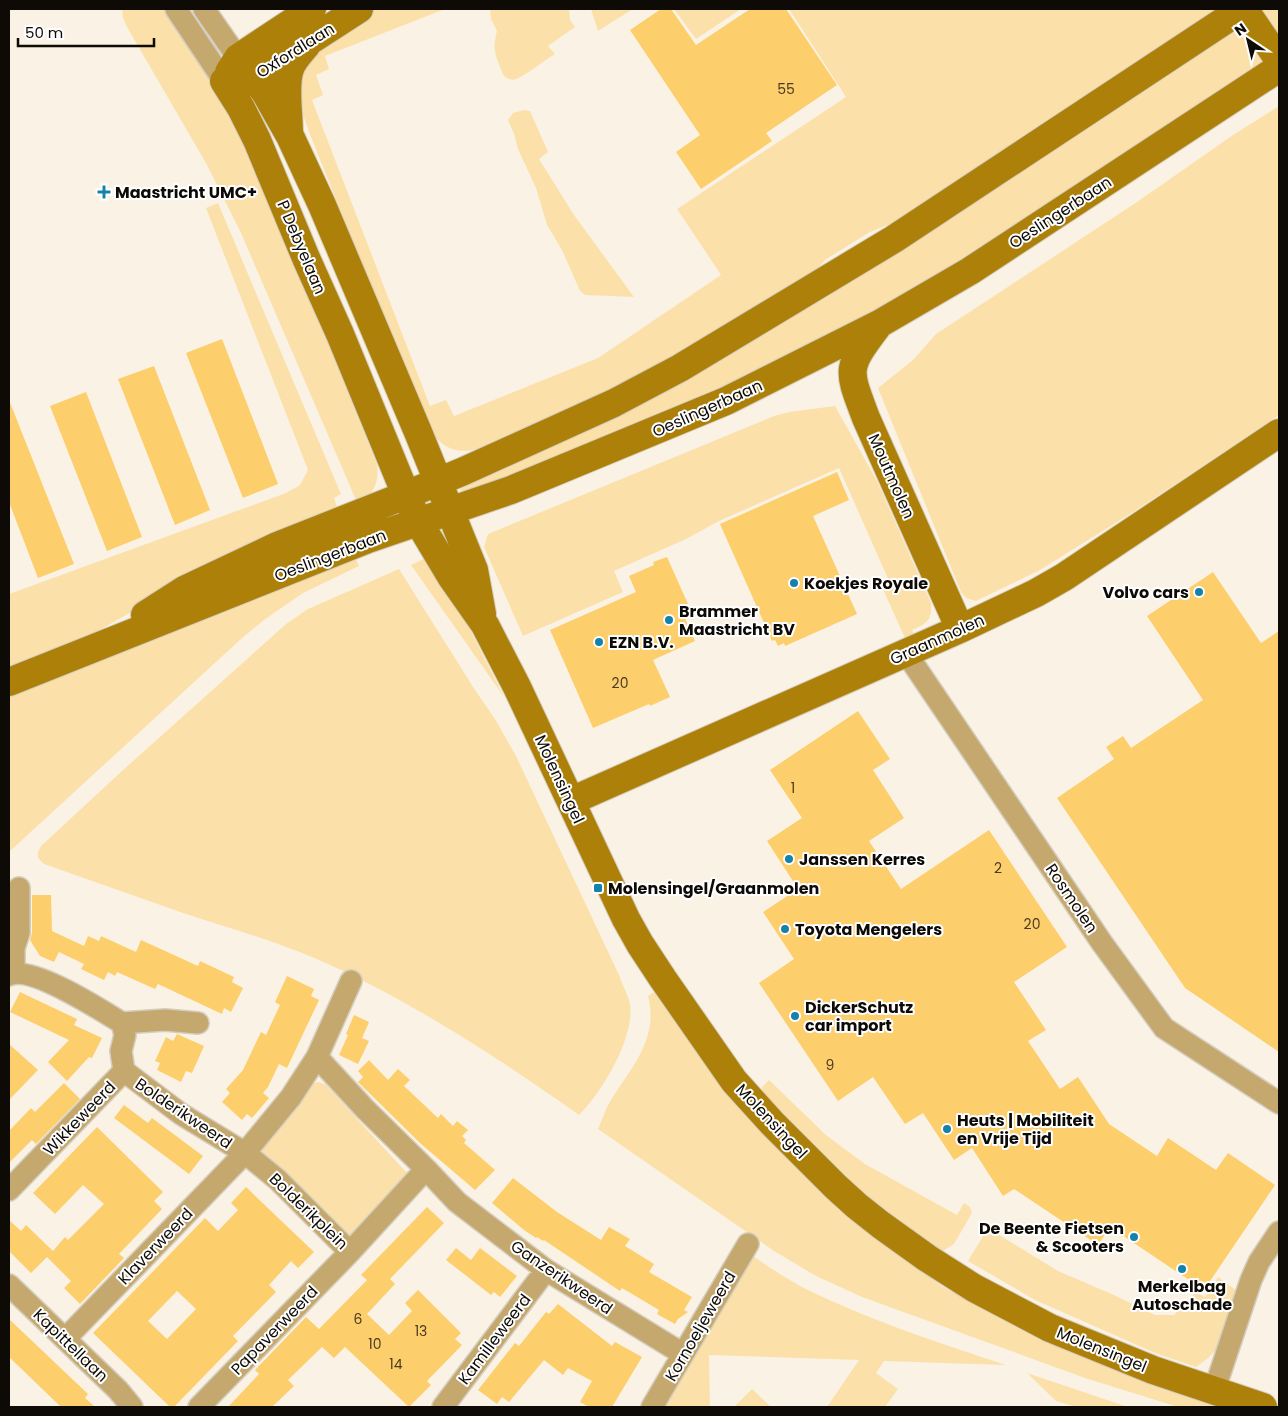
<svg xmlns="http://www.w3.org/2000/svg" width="1288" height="1416" font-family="Poppins,sans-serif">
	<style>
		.green { fill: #fce0aa }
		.building { fill: #fdce6c; fill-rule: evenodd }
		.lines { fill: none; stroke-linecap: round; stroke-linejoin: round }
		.street-casing { stroke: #d4cec1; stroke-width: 24 }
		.secondary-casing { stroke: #d4cec1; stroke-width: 30 }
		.street { stroke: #c5a86d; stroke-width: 21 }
		.secondary { stroke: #ad8109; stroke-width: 28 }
		.poi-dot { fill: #1582aa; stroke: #fff; stroke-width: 2 }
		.labels { text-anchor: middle; stroke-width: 4; stroke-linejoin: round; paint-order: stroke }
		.number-label { font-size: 14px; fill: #4a3c20 }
		.street-label { font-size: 16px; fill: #0e0b07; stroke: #fff }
		.poi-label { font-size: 16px; font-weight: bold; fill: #0e0b07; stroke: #fff; text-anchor: start }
	</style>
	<rect width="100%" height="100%" fill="#faf3e5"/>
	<path class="green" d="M122 9H169L223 96 277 216 377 465C380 483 372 495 359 507L241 233 207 165 127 27 123 18Z
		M368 9H445L325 56 329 69 316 75 323 95 312 100 430 406 446 400 454 416 598 358 721 275 677 209 846 97 789 9H1217L1171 42 910 216 870 232 825 260 808 280 714 334 604 392 482 448C456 455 444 449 428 429L311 137 299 104V69L308 55Z
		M490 9H569L570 20 575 27 548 46 555 54C545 60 521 79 513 80 504 78 503 75 500 67 494 52 493 47 497 31L491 19Z
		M591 9H633L598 31Z
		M674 9H741L696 39Z
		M1261 9H1279V40L1259 11Z
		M1243 22 1269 59 1001 242 794 359 463 497 460 489 625 413 655 398 731 346Z
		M1279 106V415L1133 512 1040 570 976 601 966 598 961 592 878 388 913 360 936 334 1137 202 1233 135Z
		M524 110 530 111 548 152 539 159 574 215 634 297 585 295 580 291 562 250 547 225 536 188 518 149 514 134 508 120 513 113Z
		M218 203 341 494 334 498 340 515 142 606 82 640 9 673V594L286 493 300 485 308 470 206 208Z
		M835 406 877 481 931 603C932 620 928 623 912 630L914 634 922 631 893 650 891 644 905 638 881 585 889 581 839 468 719 521 686 539 614 571 623 592 523 636 484 547 488 534 774 416 789 412Z
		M356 559 359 566 303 593 264 620 241 639 9 852V694Z
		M424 559 454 598 504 697 411 565Z
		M399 569 475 690 495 719 516 756 619 975C622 984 628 995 630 1004 635 1038 602 1092 579 1115 500 1059 408 999 319 960 275 941 229 928 183 913 137 897 90 880 44 864L38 858V852L41 846 122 771 286 624 308 609Z
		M657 990 870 1233 943 1287 1019 1326 1222 1407H1178L1088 1379 862 1297 816 1276 774 1251 598 1129C601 1122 604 1114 607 1107 627 1071 660 1042 648 996Z
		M769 1080 826 1135 865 1164 957 1215 964 1203 970 1207 972 1213 954 1244 943 1251C923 1243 906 1227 890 1214 844 1177 803 1137 763 1096L762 1087Z
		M319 1082 326 1085 407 1173 398 1185 347 1238 259 1154V1150L314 1083Z
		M988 1228 1058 1271 1114 1295 1155 1315H1174L1196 1292 1205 1297 1218 1277 1237 1291 1215 1351 1207 1359 1196 1367 1155 1353 1035 1300 968 1261Z
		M750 1254C769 1267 788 1280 808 1290 872 1321 939 1343 1006 1365L884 1361 876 1373 898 1389 885 1407H827L859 1360 709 1355 710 1407H662Z
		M1027 1373 1128 1407H1076L1056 1401Z
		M752 1389 771 1407H734Z"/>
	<path class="building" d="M661 9H671L696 45 750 9H786L837 85 766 133 772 141 701 189 676 152 700 135 630 30Z
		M222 339 278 484 243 498 186 353Z
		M154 366 210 510 175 525 118 379Z
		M86 392 142 537 107 551 50 406Z
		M9 400 74 564 38 578 9 502Z
		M837 472 849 500 813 516 857 614 785 646 784 643 778 646 775 640 772 641 720 524Z
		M667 557 688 604 680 607 695 641 653 660 670 697 650 706 649 704 593 728 550 630 636 592 629 576 654 565 653 562Z
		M1213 572 1261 643 1279 631V1052L1185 988 1057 798 1114 759 1106 747 1123 736 1131 748 1203 700 1147 616Z
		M858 711 890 759 873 770 904 818 869 841 901 889 989 830 1067 947 1014 982 1046 1030 1028 1041 1060 1089 1078 1077 1109 1124 1157 1156 1168 1138 1216 1170 1228 1153 1275 1185 1204 1290 1110 1227 1098 1245 1014 1189 1003 1196 972 1148 954 1160 923 1113 905 1124 873 1077 838 1101 759 983 794 959 763 912 798 889 767 841 802 818 770 770Z
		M32 895H51L52 931 84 946 88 936 99 941 101 936 136 952 141 940 198 966 200 961 234 977 232 982 243 988 231 1012 224 1008 222 1014 158 984 155 989 117 972 115 976 108 972 104 980 81 969 84 964 59 952 54 962 40 956 30 940 32 933Z
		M287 976 314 989 311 996 319 1000 287 1068 279 1064 268 1087 263 1093 269 1098 252 1118 247 1114 242 1120 222 1102 230 1093 226 1089 243 1070 261 1032 266 1035 280 1005 275 1002Z
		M20 992 77 1019 74 1025 102 1038 92 1058 89 1057 67 1081 48 1062 69 1040 10 1012Z
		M354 1015 369 1022 362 1038 369 1041 358 1064 339 1055 348 1035 346 1034Z
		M177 1034 204 1046 192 1073 186 1071 181 1082 157 1070 160 1063 155 1061 166 1037 173 1041Z
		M9 1044 38 1070 9 1100Z
		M369 1060 388 1080 398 1069 410 1080 404 1086 438 1118 441 1114 453 1126 457 1121 468 1130 462 1136 466 1140 464 1143 495 1170 475 1190 421 1144 358 1082 363 1077 358 1071Z
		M64 1083 80 1099 36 1144 32 1140 9 1163V1131L31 1108 35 1112Z
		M124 1105 148 1123 152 1118 203 1156 189 1174 114 1118Z
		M97 1127 163 1192 154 1201 162 1209 119 1254 124 1258 80 1304 64 1288 71 1281 47 1257 31 1273 9 1251V1220L21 1231 26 1225 53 1251 65 1237 68 1240 104 1204 83 1185 55 1214 33 1193Z
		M513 1178 557 1212 601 1240 609 1227 630 1239 625 1246 654 1264 649 1272 692 1297 684 1310 688 1312 678 1319 675 1324 657 1314 659 1310 622 1288 620 1291 544 1240 543 1241 537 1237 536 1238 524 1230 492 1203Z
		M246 1187 314 1252 298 1268 291 1261 269 1285 276 1292 233 1336 238 1341 174 1407H170L93 1333 205 1218 218 1231 238 1210 231 1203ZM177 1291 196 1309 167 1339 148 1321Z
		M427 1207 444 1223 390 1279 395 1284 367 1314 389 1335 412 1311 405 1303 418 1290 461 1333 455 1339 462 1345 427 1381 431 1385 409 1407 345 1347 334 1358 322 1347 288 1380 294 1386 272 1407H228L259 1374 255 1370 306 1317 319 1329 367 1280 361 1275Z
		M456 1248 471 1260 480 1248 517 1276 500 1297 494 1292 491 1295 446 1260Z
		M558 1304 612 1346 615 1342 642 1357 612 1407H589L580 1402 592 1381 568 1368 563 1375 544 1360 509 1402 502 1397 497 1404 478 1390 515 1343 519 1346 546 1312 549 1314Z
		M9 1319 88 1394 85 1398 95 1407H61L9 1357Z"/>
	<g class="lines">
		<g class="street-casing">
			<path id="street" d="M176 9 224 81
				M204 9 238 58
				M906 653 1102 943 1164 1028 1279 1103
				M14 972V948L19 933V888
				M9 975C31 965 101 1010 122 1023
				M317 1057 365 1109 426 1169 350 1252 278 1180 245 1153 291 1097 317 1057 351 981
				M426 1169 457 1202 546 1270 683 1354
				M9 1190 124 1071 121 1051 125 1035 122 1023 165 1020 198 1023
				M9 1285 118 1390 132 1407
				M65 1339 245 1153 181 1114 124 1071
				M1214 1391 1251 1280 1259 1262 1279 1232
				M199 1407 350 1252
				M443 1407 546 1270
				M652 1407 748 1244"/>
		</g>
		<g class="secondary-casing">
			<path id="secondary" d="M1244 9 1279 60
				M238 58 265 92 290 136 322 205 418 432 474 570 482 614
				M229 72 238 58 312 9
				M238 79 254 77 359 9
				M224 81 241 108 257 140 306 258 340 334 406 495 418 521 452 578 485 625 517 687 626 919 640 944 663 979 734 1081 772 1123 836 1187 857 1206 881 1225 927 1258 974 1288 1050 1328 1153 1370 1263 1407
				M289 132C289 114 284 85 290 69 293 60 300 53 306 46
				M877 327C845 369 848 370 866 418L960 629
				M145 615 184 590 277 546 406 495 464 471 614 403 680 368 894 239 1242 9
				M9 682 368 539 511 490 726 401 879 324 970 271 1279 68
				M571 801 960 629 1036 593 1064 577 1279 433"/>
		</g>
		<use href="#street" class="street"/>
		<use href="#secondary" class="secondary"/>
	</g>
	<g class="poi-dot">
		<path d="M101.5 184.5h5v5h5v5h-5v5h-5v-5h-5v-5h5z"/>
		<circle cx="794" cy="583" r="5"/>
		<circle cx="1199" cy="592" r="5"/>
		<circle cx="669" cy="620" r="5"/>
		<circle cx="599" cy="642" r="5"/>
		<circle cx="789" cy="859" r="5"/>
		<rect x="593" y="883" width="10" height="10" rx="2.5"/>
		<circle cx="785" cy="929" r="5"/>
		<circle cx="795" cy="1016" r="5"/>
		<circle cx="947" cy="1129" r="5"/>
		<circle cx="1134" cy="1237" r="5"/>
		<circle cx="1182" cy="1269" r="5"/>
	</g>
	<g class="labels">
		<g class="number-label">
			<text x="786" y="94">55</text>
			<text x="620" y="688">20</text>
			<text x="793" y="793">1</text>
			<text x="998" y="873">2</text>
			<text x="1032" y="929">20</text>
			<text x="830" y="1070">9</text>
			<text x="358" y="1324">6</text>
			<text x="421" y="1336">13</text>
			<text x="375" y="1349">10</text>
			<text x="396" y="1369">14</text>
		</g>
		<g class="street-label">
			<text transform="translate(295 50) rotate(-32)" y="6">Oxfordlaan</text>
			<text transform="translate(1060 212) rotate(-33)" y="6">Oeslingerbaan</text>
			<text transform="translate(302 247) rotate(67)" y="6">P Debyelaan</text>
			<text transform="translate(707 408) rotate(-24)" y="6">Oeslingerbaan</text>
			<text transform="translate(892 476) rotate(66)" y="6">Moutmolen</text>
			<text transform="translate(330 555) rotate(-21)" y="6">Oeslingerbaan</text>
			<text transform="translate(937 639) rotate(-24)" y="6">Graanmolen</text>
			<text transform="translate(560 779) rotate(65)" y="6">Molensingel</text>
			<text transform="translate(1072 898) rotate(56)" y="6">Rosmolen</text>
			<text transform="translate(184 1113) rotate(34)" y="6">Bolderikweerd</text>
			<text transform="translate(79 1118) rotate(-46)" y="6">Wikkeweerd</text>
			<text transform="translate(772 1121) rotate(47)" y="6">Molensingel</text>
			<text transform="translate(309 1211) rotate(44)" y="6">Bolderikplein</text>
			<text transform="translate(155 1246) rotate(-46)" y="6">Klaverweerd</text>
			<text transform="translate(562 1277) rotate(34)" y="6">Ganzerikweerd</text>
			<text transform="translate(700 1326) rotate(-60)" y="6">Kornoeljeweerd</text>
			<text transform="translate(274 1330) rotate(-46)" y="6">Papaverweerd</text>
			<text transform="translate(494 1339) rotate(-53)" y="6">Kamilleweerd</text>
			<text transform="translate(71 1345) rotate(44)" y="6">Kapittellaan</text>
			<text transform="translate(1102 1349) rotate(22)" y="6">Molensingel</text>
		</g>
		<g class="poi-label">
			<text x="115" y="198">Maastricht UMC+</text>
			<text x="804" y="589">Koekjes Royale</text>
			<text x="1189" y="598" text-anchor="end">Volvo cars</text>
			<text x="679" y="617">Brammer<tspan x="679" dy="18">Maastricht BV</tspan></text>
			<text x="609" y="648">EZN B.V.</text>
			<text x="799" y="865">Janssen Kerres</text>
			<text x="608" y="894">Molensingel/Graanmolen</text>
			<text x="795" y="935">Toyota Mengelers</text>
			<text x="805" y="1013">DickerSchutz<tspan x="805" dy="18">car import</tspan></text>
			<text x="957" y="1126">Heuts | Mobiliteit<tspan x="957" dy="18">en Vrije Tijd</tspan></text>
			<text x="1124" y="1234" text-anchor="end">De Beente Fietsen<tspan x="1124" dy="18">&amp; Scooters</tspan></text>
			<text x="1182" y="1292" text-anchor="middle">Merkelbag<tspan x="1182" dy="18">Autoschade</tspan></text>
		</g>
	</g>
	<rect width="1288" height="1416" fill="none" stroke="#0e0b07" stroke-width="20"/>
	<g transform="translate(1248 40) rotate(325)" stroke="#ffffff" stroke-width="4" paint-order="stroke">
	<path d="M0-4L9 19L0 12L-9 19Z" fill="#0e0b07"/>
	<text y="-8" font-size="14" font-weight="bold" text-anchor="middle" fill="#0e0b07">N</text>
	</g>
	<path d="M18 38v8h136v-8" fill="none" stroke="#0e0b07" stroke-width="2.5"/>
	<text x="25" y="38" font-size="15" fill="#0e0b07" stroke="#ffffff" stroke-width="4" paint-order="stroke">50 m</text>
</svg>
